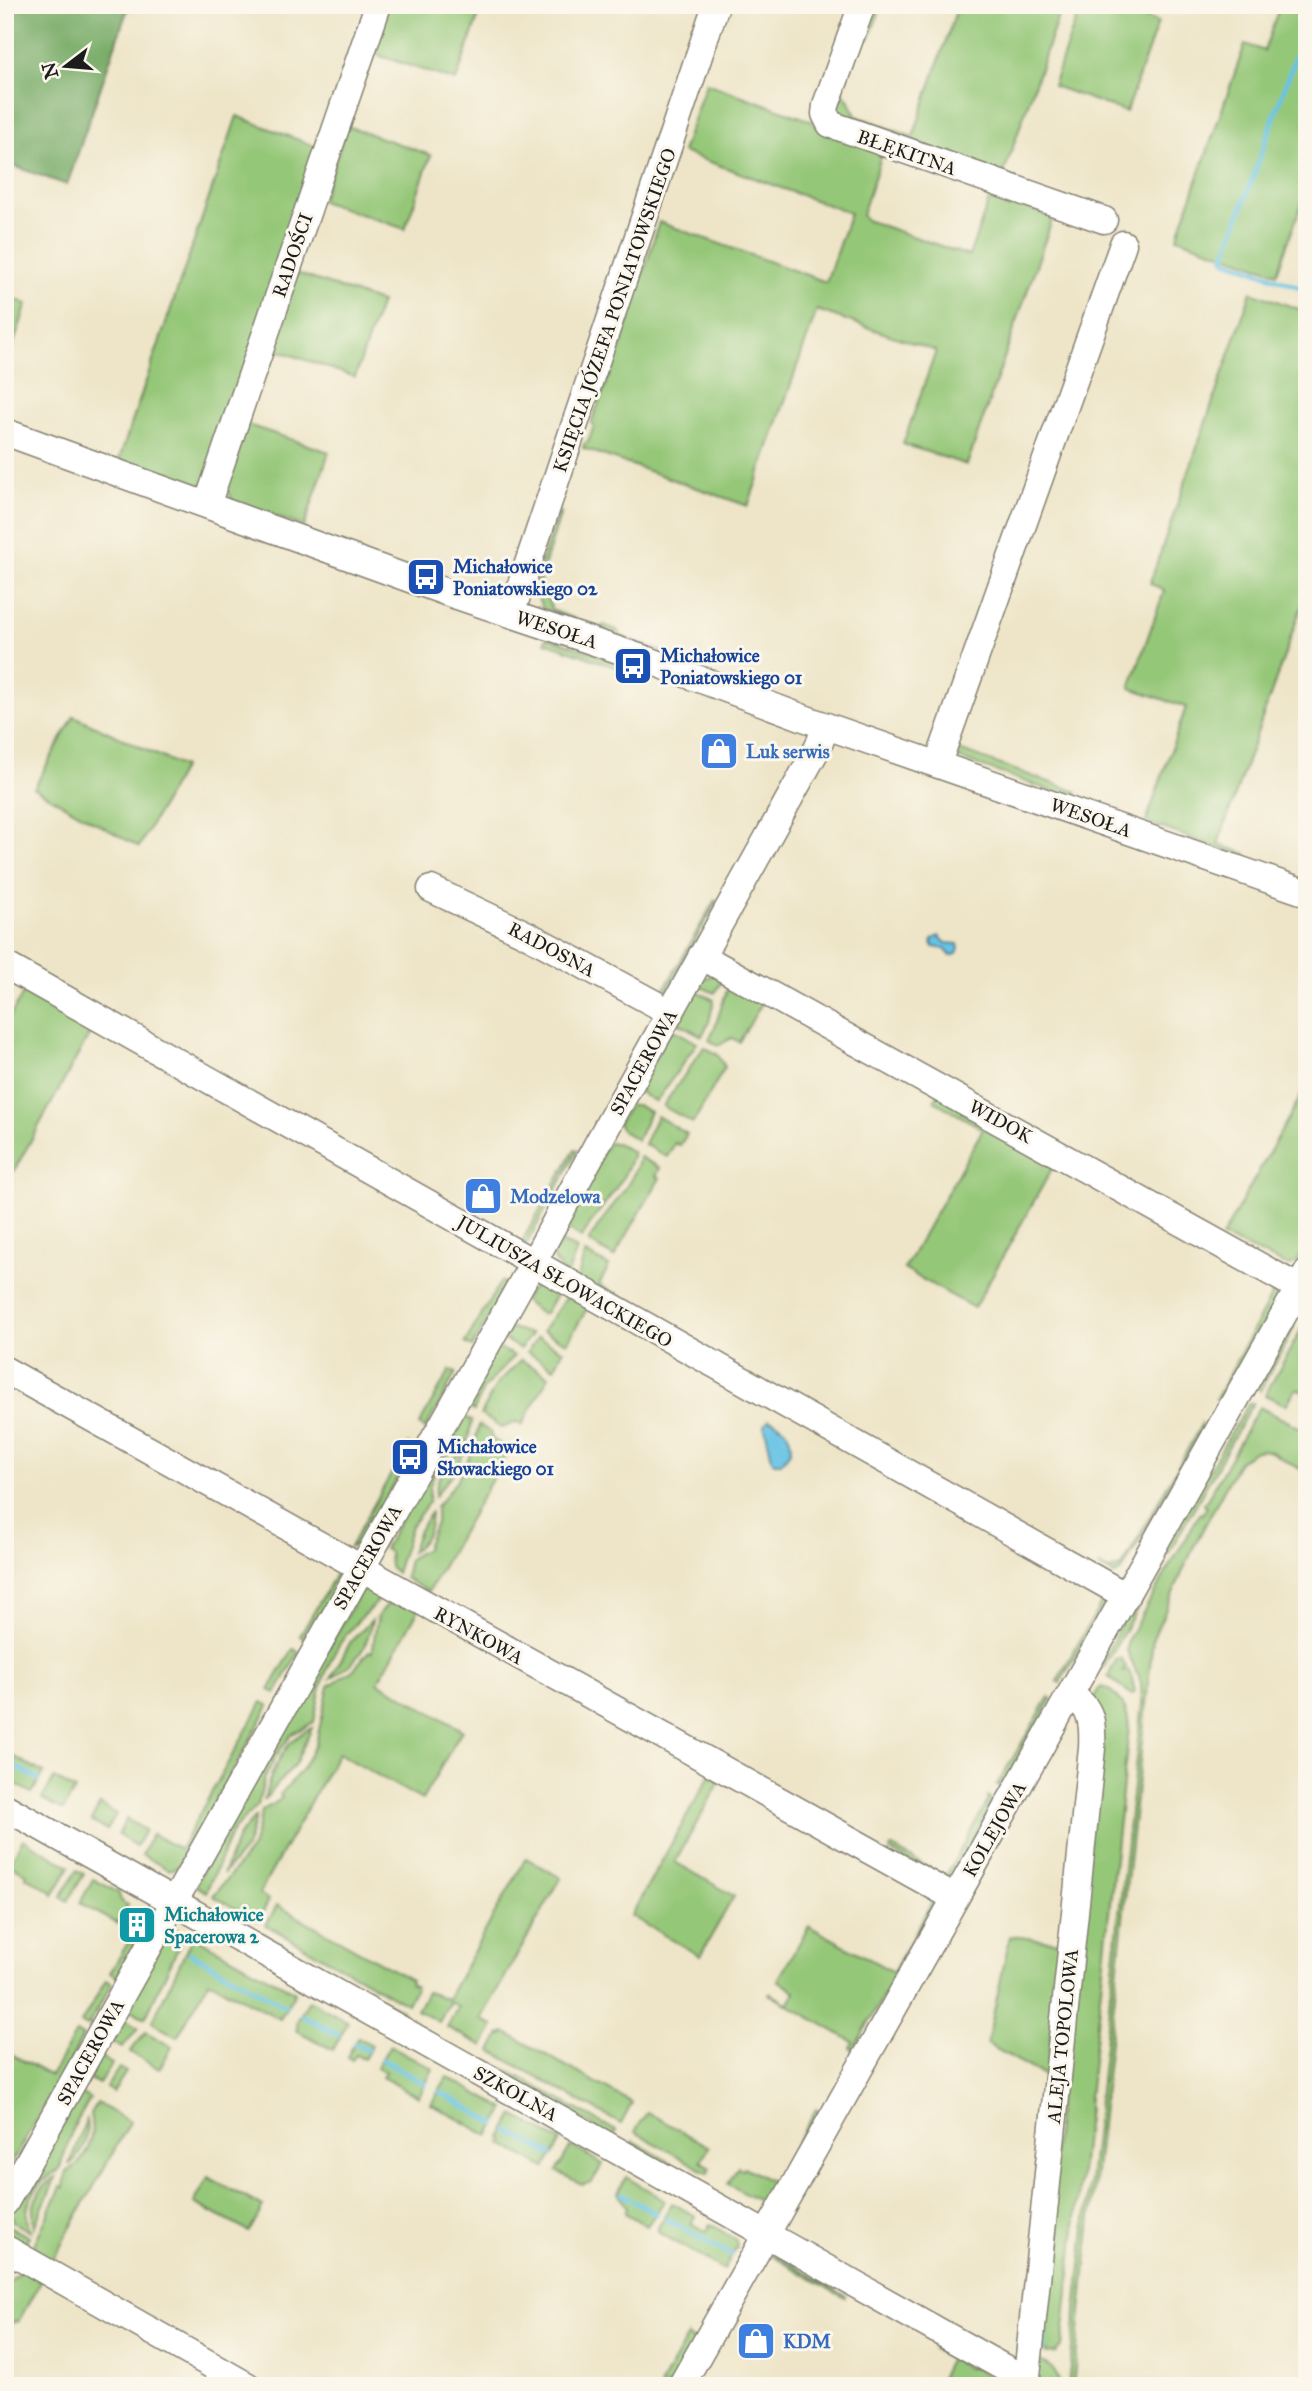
<svg xmlns="http://www.w3.org/2000/svg" width="1312" height="2391" font-family="'IM FELL Great Primer',serif">
	<style>
		.green { fill: #95c778; stroke: #58724a; stroke-width: 2 }
		.forest { fill: #78ac68; stroke: #4a6442; stroke-width: 2 }
		.water { fill: #66c3e4; stroke: #417080; stroke-width: 2 }
		.lines { fill: none; stroke-linecap: round; stroke-linejoin: round }
		.stream { stroke: #66c3e4; stroke-width: 5 }
		.minor-casing { stroke: #858072; stroke-width: 29 }
		.minor { stroke: #fff; stroke-width: 26 }
		.labels { text-anchor: middle; stroke-width: 6; stroke-linejoin: round; paint-order: stroke }
		.street-label { font-size: 19px; fill: #1c1c1c; stroke: #fbf7ec }
		.transit-label { font-size: 19px; font-weight: bold; fill: #164399; stroke: #fbf7ec; text-anchor: start }
		.shop-label { font-size: 19px; font-weight: bold; fill: #366cbe; stroke: #fbf7ec; text-anchor: start }
		.culture-label { font-size: 19px; font-weight: bold; fill: #0d838f; stroke: #fbf7ec; text-anchor: start }
	</style>
	<rect width="100%" height="100%" fill="#fbf7ec"/>
	<filter id="ink" filterUnits="userSpaceOnUse"><feTurbulence type="fractalNoise" baseFrequency=".0143" numOctaves="2"/><feDisplacementMap in="SourceGraphic" scale="14" xChannelSelector="R" yChannelSelector="G"/><feConvolveMatrix kernelMatrix="1 2 1 2 8 2 1 2 1" color-interpolation-filters="sRGB"/></filter>
	<filter id="wash" filterUnits="userSpaceOnUse"><feTurbulence type="fractalNoise" baseFrequency=".00686" numOctaves="4" result="noise"/><feDisplacementMap in="SourceGraphic" scale="28" xChannelSelector="R" yChannelSelector="G"/><feGaussianBlur stdDeviation="1.57" result="paint"/><feColorMatrix in="noise" values="0 0 0 0 0 0 0 0 0 0 0 0 0 0 0 0 0 1.4 0 .05"/><feComposite in="paint" operator="in"/></filter>
	<g filter="url(#wash)">
		<rect width="100%" height="100%" fill="#eee5c8"/>
		<path class="green" d="M388 5 482 6 456 81 372 53Z
			M867 5H882L869 39 858 35Z
			M958 5H1062L1003 176 837 113 839 87 848 99 856 116 913 137Z
			M1081 5H1110L1158 22 1126 112 1053 86Z
			M1280 5H1307V189L1277 273 1177 238 1245 44 1264 51Z
			M706 83 812 121 814 125 882 154 862 215 866 220 969 256 991 195 1053 217 967 465 903 444 936 351 817 310 748 506 583 448 584 444 588 442 594 426 591 423 622 343 659 222 826 282 850 213 682 152Z
			M237 116 317 147 206 491 119 460Z
			M347 126 431 155 405 229 321 201Z
			M296 273 381 302 355 377 271 348Z
			M1251 292 1307 312V591L1218 844 1246 854 1245 858 1146 822 1186 707 1130 688 1164 591 1150 583Z
			M5 295 27 304 5 369Z
			M245 424 329 452 304 527 233 501 224 484Z
			M559 512H561L540 580 552 610 599 628 604 625 617 630 620 636 693 663 699 652 694 667 543 609C526 584 550 538 559 512Z
			M547 637 634 667 635 674 545 642Z
			M74 716 183 767 139 847 34 788Z
			M956 749 1077 792 1075 799 952 756Z
			M715 900 717 901 664 997 661 995Z
			M712 975 724 976 715 993 701 987V985L698 982Z
			M731 980 762 1003 739 1042 732 1038 718 1045 709 1040C719 1021 722 999 731 980Z
			M25 990 99 1029 96 1035 93 1028 14 1171 5 1166V1025Z
			M697 991 714 1000 709 1022 702 1036 680 1024 677 1017Z
			M676 1031 697 1043 656 1102 642 1094 638 1087 669 1032Z
			M704 1047 717 1054 725 1067 693 1123 663 1106Z
			M1307 1085V1244L1296 1263 1289 1266 1222 1237Z
			M938 1094 1057 1160 974 1308 904 1269 983 1129 934 1101Z
			M630 1105H637L650 1112 637 1140 623 1131 618 1124Z
			M657 1116 687 1134 680 1145 675 1143 667 1157 644 1144Z
			M608 1143H617L633 1153C623 1188 599 1206 582 1238L562 1226Z
			M575 1149 578 1150 525 1247 521 1243Z
			M640 1157 660 1168 656 1176 660 1178 614 1257 589 1242C604 1211 631 1191 640 1157Z
			M554 1239 577 1249 567 1276C554 1262 550 1258 554 1239Z
			M585 1253 609 1266 599 1285 684 1331 683 1333 577 1280Z
			M501 1281 507 1284 472 1347 465 1343Z
			M548 1282 562 1285 545 1313 541 1314 523 1300 534 1286Z
			M1270 1285 1276 1290 1277 1300 1220 1402 1216 1399 1273 1293Z
			M570 1291 589 1305 567 1343 543 1331Z
			M1307 1319V1393L1296 1389 1286 1405 1265 1395Z
			M1293 1324 1294 1328 1260 1391 1256 1381Z
			M511 1328 531 1334 520 1349 502 1338Z
			M538 1337 563 1351 554 1368 527 1352Z
			M497 1347 514 1356 483 1389 474 1411 464 1405Z
			M521 1360 549 1376 522 1425 517 1422 502 1428 481 1415 496 1385Z
			M450 1370 456 1373 425 1429 419 1425Z
			M1253 1403 1156 1575 1148 1574 1248 1404Z
			M1259 1407 1307 1431V1473L1271 1452 1263 1450 1256 1451 1239 1461 1194 1546 1153 1638 1073 2386H1068L1142 1703 1141 1683 1127 1651 1128 1639 1200 1513 1202 1514 1207 1507 1204 1505Z
			M459 1414 472 1421 467 1444 454 1450 438 1465 430 1485 429 1502 411 1526 396 1573 390 1567 389 1552 384 1549Z
			M479 1425 491 1432 492 1439 509 1449 428 1592 405 1578 409 1559 427 1548 426 1546 436 1523V1507C458 1482 472 1459 479 1425Z
			M1201 1425V1432L1122 1571 1114 1575 1099 1566 1108 1571 1122 1567Z
			M408 1444 414 1448 361 1542 350 1547Z
			M465 1451 454 1472 435 1496C437 1474 445 1461 465 1451Z
			M431 1513C431 1530 424 1543 411 1552L419 1530Z
			M340 1567V1580L306 1640 300 1636Z
			M1141 1585 1146 1587 1147 1591 1104 1667 1099 1668Z
			M370 1587 386 1590C375 1607 358 1618 346 1635 326 1661 319 1691 314 1722L292 1734 275 1757 264 1780 258 1805 233 1830 206 1892 195 1885 360 1592Z
			M396 1595 419 1609 378 1682 462 1730 422 1800 338 1753 259 1894 269 1900 258 1921 213 1896 252 1848 262 1811 282 1798 280 1795 302 1769 316 1743 329 1686 353 1670 369 1651 372 1652 378 1615Z
			M1104 1598 1105 1605 1060 1683 1057 1681Z
			M372 1620C367 1650 357 1662 331 1678L351 1641Z
			M293 1649 299 1652 276 1693 269 1690Z
			M1117 1658H1121L1126 1667 1122 1670 1123 1672 1128 1670 1132 1678 1135 1692 1132 1695 1108 1677Z
			M1102 1687C1121 1694 1128 1709 1129 1728L1062 2347 1057 2353 1046 2354V2351L1037 2350 1092 1700 1099 1689Z
			M1049 1697 1052 1699 1002 1787 997 1785Z
			M262 1702 269 1706 179 1866 169 1870 142 1855 152 1834 180 1849Z
			M312 1728 295 1764 264 1800C270 1773 285 1738 312 1728Z
			M5 1752 44 1773 32 1793 5 1778Z
			M710 1775 720 1781 675 1862 734 1896 700 1956 631 1916Z
			M54 1778 75 1790 63 1810 42 1799Z
			M988 1797 994 1801 951 1876 942 1880 890 1851 891 1847 945 1877 988 1801Z
			M100 1804 116 1814 107 1830 91 1821Z
			M256 1816 246 1848 223 1874 239 1835Z
			M126 1819 145 1830 136 1846 118 1835Z
			M23 1839 70 1866 53 1895 52 1892 26 1877 27 1874 9 1864Z
			M526 1858 561 1878 481 2019 494 2026 483 2046 447 2027 458 2007 448 2001 449 2004 439 2022 417 2010 427 1992 447 1999Z
			M77 1870 84 1874 68 1901 61 1897Z
			M93 1879 119 1893 121 1902 128 1905 118 1924 80 1903Z
			M932 1902 933 1909 853 2050 850 2048 853 2042 769 1994 770 1993 788 2004 795 1992 778 1980 809 1926 893 1972Z
			M277 1905 411 1980 410 1983 416 1986 407 2004 266 1925Z
			M171 1928 185 1933 145 2018 125 2007Z
			M263 1933 403 2011 400 2016 262 1938Z
			M132 1936 137 1940 117 1977 110 1973Z
			M193 1936 295 1992 280 2019 209 1981 177 2037 152 2022Z
			M1010 1936 1061 1942 1047 2077 987 2044Z
			M106 1980 112 1984 88 2026 81 2023Z
			M309 2000 348 2022 333 2050 296 2030 298 2025 296 2023Z
			M119 2017 138 2028 122 2048 109 2040Z
			M146 2032 172 2047 159 2069 130 2052Z
			M505 2032 632 2103 621 2124 491 2051 500 2034 503 2035Z
			M76 2033 83 2036 58 2086H55L5 2175V2051L51 2076Z
			M358 2037 372 2045 364 2059 356 2055 352 2060 347 2057Z
			M390 2045 433 2069 419 2097 382 2077 385 2072 377 2067Z
			M100 2057 112 2064 99 2084 88 2078Z
			M489 2060 616 2131 613 2137 486 2065Z
			M119 2068 126 2072 113 2092 106 2088Z
			M447 2077 505 2109 489 2136 431 2104Z
			M80 2093 90 2099 73 2128 59 2170C36 2182 19 2206 31 2232L12 2221 13 2216 8 2214Z
			M97 2103 130 2122 49 2266 33 2250 35 2242 61 2187 64 2188 66 2172C89 2160 95 2137 90 2114Z
			M816 2109 819 2111 768 2202 762 2203 728 2184 738 2167 742 2170 744 2167 774 2183Z
			M647 2112 709 2147 701 2161 710 2168 708 2173 635 2132Z
			M514 2115 561 2141 545 2168 501 2143 504 2140 501 2138Z
			M86 2120C89 2139 83 2153 69 2165Z
			M633 2141 702 2180 699 2184 631 2146Z
			M571 2146 603 2164 592 2182 582 2185 557 2171Z
			M56 2177 34 2227C30 2206 37 2188 56 2177Z
			M208 2177 263 2207 249 2232 194 2203Z
			M626 2177 665 2200 647 2226 625 2213 627 2208 618 2193Z
			M672 2203 695 2216 691 2224 706 2232 710 2224 736 2240 737 2247 724 2270 658 2232V2228Z
			M5 2224 29 2237 21 2250 8 2238Z
			M770 2255 781 2258 846 2296 845 2298Z
			M21 2270 41 2281 18 2322 14 2321 12 2324 5 2320V2287Z
			M688 2336 695 2344 672 2386H660Z
			M935 2346 957 2358 956 2362 969 2369 971 2366 992 2378 998 2386H936L950 2359 933 2349Z
			M1036 2361C1050 2363 1057 2371 1060 2386H1033Z"/>
		<path class="forest" d="M11 5H129L67 185 5 163V23Z"/>
		<path class="water" d="M939 936 946 943 958 944 959 949 957 954 951 956 945 949 933 947 932 940Z
			M769 1420C785 1425 791 1433 791 1450L781 1463H774L772 1459 765 1428V1424Z"/>
		<g class="lines">
			<path class="stream" d="M1307 24 1224 259 1307 290
				M5 1761 38 1779
				M190 1953 285 2006
				M303 2016 338 2035
				M355 2044 367 2050
				M383 2060 425 2084
				M440 2092 496 2124
				M508 2131 551 2154
				M622 2194 629 2198
				M634 2201 656 2214
				M666 2219 731 2255
				M1043 2349 1045 2333"/>
		</g>
	</g>
	<g filter="url(#ink)">
		<g class="lines">
			<g class="minor-casing">
				<path id="minor" d="M862 5 826 105 825 114 830 124 1104 220
					M5 432 454 595 648 660 812 721 1307 893
					M207 505 378 5
					M511 614 716 5
					M938 763 1123 244
					M431 889 526 934 670 1012
					M701 956 1299 1288
					M5 965 1126 1596
					M5 1370 955 1898
					M5 1807 990 2360 1012 2372 1027 2375
					M5 2203 533 1263 599 1141 818 747 826 726
					M5 2248 248 2386
					M681 2386 1307 1273
					M1026 2386 1092 1748C1093 1726 1093 1706 1070 1696"/>
			</g>
			<use href="#minor" class="minor"/>
		</g>
	</g>
	<defs>
		<g id="bus-square" transform="scale(2.0125)"><rect x="-9" y="-9" width="18" height="18" rx="4" fill="#1a4fb4" stroke="#fbf7ec"/><path d="M-5-6H5V4H4V6H2V4H-2V6H-4V4H-5ZM-3.5-4V0h7V-4ZM-3.5 1.2v1.5H-2V1.2ZM2 1.2v1.5H3.5V1.2Z" fill="#fff"/></g>
		<g id="shop-square" transform="scale(2.0125)"><rect x="-9" y="-9" width="18" height="18" rx="4" fill="#3f7fe0" stroke="#fbf7ec"/><path d="M-5-2.5h2.3a2.7 3.5 0 0 1 5.4 0H5L5.5 6h-11ZM-1.5-2.5h3a1.5 2.3 0 0 0-3 0Z" fill="#fff"/></g>
		<g id="building-square" transform="scale(2.0125)"><rect x="-9" y="-9" width="18" height="18" rx="4" fill="#0f9aa8" stroke="#fbf7ec"/><path d="M-4-6H4V6H1V3H-1V6H-4ZM-2.5-4.3h1.7v1.8h-1.7ZM.8-4.3h1.7v1.8H.8ZM-2.5-1h1.7V.8h-1.7ZM.8-1h1.7V.8H.8Z" fill="#fff"/></g>
	</defs>
	<g fill-rule="evenodd">
		<use href="#bus-square" x="426" y="577"/>
		<use href="#bus-square" x="633" y="666"/>
		<use href="#shop-square" x="719" y="751"/>
		<use href="#shop-square" x="483" y="1196"/>
		<use href="#bus-square" x="410" y="1457"/>
		<use href="#building-square" x="137" y="1925"/>
		<use href="#shop-square" x="756" y="2341"/>
	</g>
	<g class="labels">
		<g class="street-label">
			<text transform="translate(907 152) rotate(19)" y="7">BŁĘKITNA</text>
			<text transform="translate(292 255) rotate(-71)" y="7">RADOŚCI</text>
			<text transform="translate(614 310) rotate(-71)" y="7">KSIĘCIA JÓZEFA PONIATOWSKIEGO</text>
			<text transform="translate(557 629) rotate(18)" y="7">WESOŁA</text>
			<text transform="translate(1091 817) rotate(19)" y="7">WESOŁA</text>
			<text transform="translate(552 949) rotate(28)" y="7">RADOSNA</text>
			<text transform="translate(643 1062) rotate(-61)" y="7">SPACEROWA</text>
			<text transform="translate(1001 1121) rotate(29)" y="7">WIDOK</text>
			<text transform="translate(565 1281) rotate(30)" y="7">JULIUSZA SŁOWACKIEGO</text>
			<text transform="translate(367 1557) rotate(-60)" y="7">SPACEROWA</text>
			<text transform="translate(479 1635) rotate(29)" y="7">RYNKOWA</text>
			<text transform="translate(994 1829) rotate(-60)" y="7">KOLEJOWA</text>
			<text transform="translate(1062 2036) rotate(-84)" y="7">ALEJA TOPOLOWA</text>
			<text transform="translate(90 2052) rotate(-61)" y="7">SPACEROWA</text>
			<text transform="translate(516 2093) rotate(29)" y="7">SZKOLNA</text>
		</g>
		<g class="transit-label">
			<text x="453" y="573">Michałowice<tspan x="453" dy="22">Poniatowskiego 02</tspan></text>
			<text x="660" y="662">Michałowice<tspan x="660" dy="22">Poniatowskiego 01</tspan></text>
			<text x="437" y="1453">Michałowice<tspan x="437" dy="22">Słowackiego 01</tspan></text>
		</g>
		<g class="shop-label">
			<text x="746" y="758">Luk serwis</text>
			<text x="510" y="1203">Modzelowa</text>
			<text x="783" y="2348">KDM</text>
		</g>
		<g class="culture-label">
			<text x="164" y="1921">Michałowice<tspan x="164" dy="22">Spacerowa 2</tspan></text>
		</g>
	</g>
	<rect width="1312" height="2391" fill="none" stroke="#fbf7ec" stroke-width="28"/>
	<g transform="translate(66 66) rotate(254)" stroke="#fbf7ec" stroke-width="5" paint-order="stroke">
	<path d="M0-5L12 26L0 18L-12 26Z" fill="#1c1c1c"/>
	<text y="-10" font-size="19" font-weight="bold" text-anchor="middle" fill="#1c1c1c">N</text>
	</g>
</svg>
